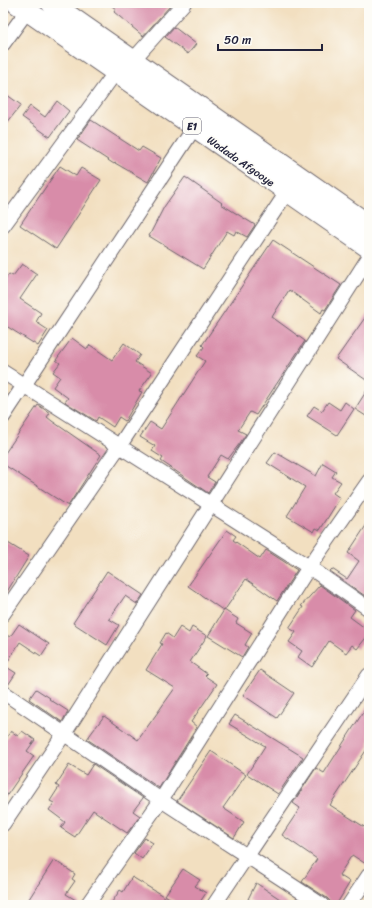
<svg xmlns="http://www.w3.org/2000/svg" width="372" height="908" font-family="Sriracha,sans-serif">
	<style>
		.building { fill: #d88ca9 }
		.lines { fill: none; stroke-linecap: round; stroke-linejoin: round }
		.minor-casing { stroke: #6b646a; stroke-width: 16 }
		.highway-casing { stroke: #6b646a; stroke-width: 22 }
		.minor { stroke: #fff; stroke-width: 14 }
		.highway { stroke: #fff; stroke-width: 20 }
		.labels { text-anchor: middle; stroke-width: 3.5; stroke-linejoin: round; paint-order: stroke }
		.shield { fill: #fdfcf7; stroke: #646373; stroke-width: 1 }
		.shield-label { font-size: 10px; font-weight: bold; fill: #22223b }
		.street-label { font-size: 11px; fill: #22223b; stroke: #fdfcf7 }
	</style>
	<rect width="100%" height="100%" fill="#fdfcf7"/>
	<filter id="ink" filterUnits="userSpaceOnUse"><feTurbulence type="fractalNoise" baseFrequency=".025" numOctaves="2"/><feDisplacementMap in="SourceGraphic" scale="8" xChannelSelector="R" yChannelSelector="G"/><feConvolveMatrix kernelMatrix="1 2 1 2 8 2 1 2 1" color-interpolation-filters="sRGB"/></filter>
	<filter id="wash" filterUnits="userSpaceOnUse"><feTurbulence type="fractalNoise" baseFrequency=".012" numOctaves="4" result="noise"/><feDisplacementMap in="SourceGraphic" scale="16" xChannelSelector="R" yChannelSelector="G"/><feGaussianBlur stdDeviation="0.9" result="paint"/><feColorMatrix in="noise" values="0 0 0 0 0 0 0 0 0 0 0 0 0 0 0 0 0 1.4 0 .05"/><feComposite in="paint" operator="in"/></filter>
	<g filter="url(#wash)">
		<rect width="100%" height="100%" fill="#f2dfc0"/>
		<g id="blocks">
			<path class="building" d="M108 3H166L170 6 143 36 114 12 116 9Z
				M174 27 196 44 188 54 165 37Z
				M3 92 21 105 3 128Z
				M57 101 69 111 50 137 22 117 30 106 45 117Z
				M91 120 139 151 142 147 161 158 148 182 115 163 114 164 77 140Z
				M60 166 76 176 81 168 101 180 56 249 20 225Z
				M185 177 222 203 221 204 255 225 247 237 236 231 234 235 227 231 203 269 149 236 164 207Z
				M273 240 341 285 325 310 323 309 321 313 289 290 272 317 305 341 256 415 250 412 238 430 246 434 240 443 228 459 221 455 207 477 215 482 208 493 161 461 163 458 152 451 155 446 140 437 150 422 161 429 205 361 197 356 204 347 202 345Z
				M22 264 37 274 20 299 41 313 36 322 48 330 38 346 3 324V283L9 274 13 276Z
				M369 312V382L336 359Z
				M72 338 87 349 90 345 112 360 124 343 140 355 135 362 152 373 139 391 142 392 125 421 119 417 113 427 98 417 96 421 65 402 68 398 53 387 60 377 53 372 60 363 56 360Z
				M369 387V418L355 409Z
				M328 402 340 410 345 402 354 409 337 435 307 416 314 406 322 411Z
				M38 405 50 413 47 417 52 421 101 455 68 506 3 464V456Z
				M275 452 316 476 323 463 336 471 332 477 341 482 333 493 340 498 320 530 316 528 314 532 287 516 305 487 267 463Z
				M369 521V590L365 596 330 571 332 569 347 579 359 561 348 553Z
				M227 530 236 536 233 540 260 559 266 550 297 570 277 601 246 579 224 611 188 586Z
				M3 540 29 556 3 598Z
				M107 571 143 595 137 604 125 596 109 619 119 625 107 645 73 623Z
				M320 585 355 610 350 617 369 631V634L357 649 352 645 346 653 329 641 312 667 298 657 302 651 289 642 296 632 289 628 303 607 301 606Z
				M224 610 238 619 236 623 252 633 245 645 248 647 242 657 208 636Z
				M19 624 49 644 41 656 20 642 5 666 16 673 8 685 3 684V633L10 637Z
				M180 627 189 633 192 627 207 636 190 662 207 674 205 676 217 684 191 722 197 727 159 788 87 739 104 716 138 740 175 688 146 670 162 644 160 643 166 633 173 638Z
				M260 670 294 693 277 718 243 695Z
				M36 689 50 698 49 699 68 711 62 722 29 699Z
				M369 703V746L330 805 369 830V866L352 855 339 875 350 882 336 905H334L327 898 302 882 317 859 282 835 300 808 293 803 316 768 324 773Z
				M235 715 303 757 278 794 247 774 265 746 229 724Z
				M11 731 18 736 22 731 35 740 27 751 34 756 3 801V743Z
				M211 751 246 775 223 808 244 822 234 838 177 801Z
				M93 764 143 798 133 811 140 816 127 833 93 810 75 837 61 828 65 822 49 810 54 803 50 801 59 787 56 785 69 765 86 775Z
				M145 838 153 843 142 859 134 853Z
				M54 860 75 874 72 879 75 881 66 894 79 902V905H25Z
				M183 869 200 880 195 886 206 893 198 905H180L165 895Z
				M132 877 178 905H110L120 890 123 892Z
				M256 883 289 905H257L248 899Z"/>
		</g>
	</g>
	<g filter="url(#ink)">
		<use href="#blocks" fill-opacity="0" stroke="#6b646a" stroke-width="1"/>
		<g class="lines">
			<g class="minor-casing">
				<path id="minor" d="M3 44 27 11
					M133 60 184 3
					M3 226 115 73
					M3 372 309 567 369 609
					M3 417 194 128
					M3 614 120 445 287 192
					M3 692 161 800 322 905
					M3 824 64 734 369 257
					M87 905 161 800 309 567 369 481
					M214 905 369 675
					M349 905 369 875"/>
			</g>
			<g class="highway-casing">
				<path id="highway" d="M16 3 369 248
					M51 3 369 225"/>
			</g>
			<use href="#minor" class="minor"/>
			<use href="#highway" class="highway"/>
		</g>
	</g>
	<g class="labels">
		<rect class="shield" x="183" y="118" width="18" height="16" rx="3"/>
		<g class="shield-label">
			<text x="192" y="130">E1</text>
		</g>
		<g class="street-label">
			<text transform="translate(241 161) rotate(35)" y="4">Wadada Afgooye</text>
		</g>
	</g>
	<rect width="372" height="908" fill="none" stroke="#fdfcf7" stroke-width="16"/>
	<path d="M218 44v6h104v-6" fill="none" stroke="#22223b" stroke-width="2"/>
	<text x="224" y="44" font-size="12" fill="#22223b" stroke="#fdfcf7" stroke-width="3" paint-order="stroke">50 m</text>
</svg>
